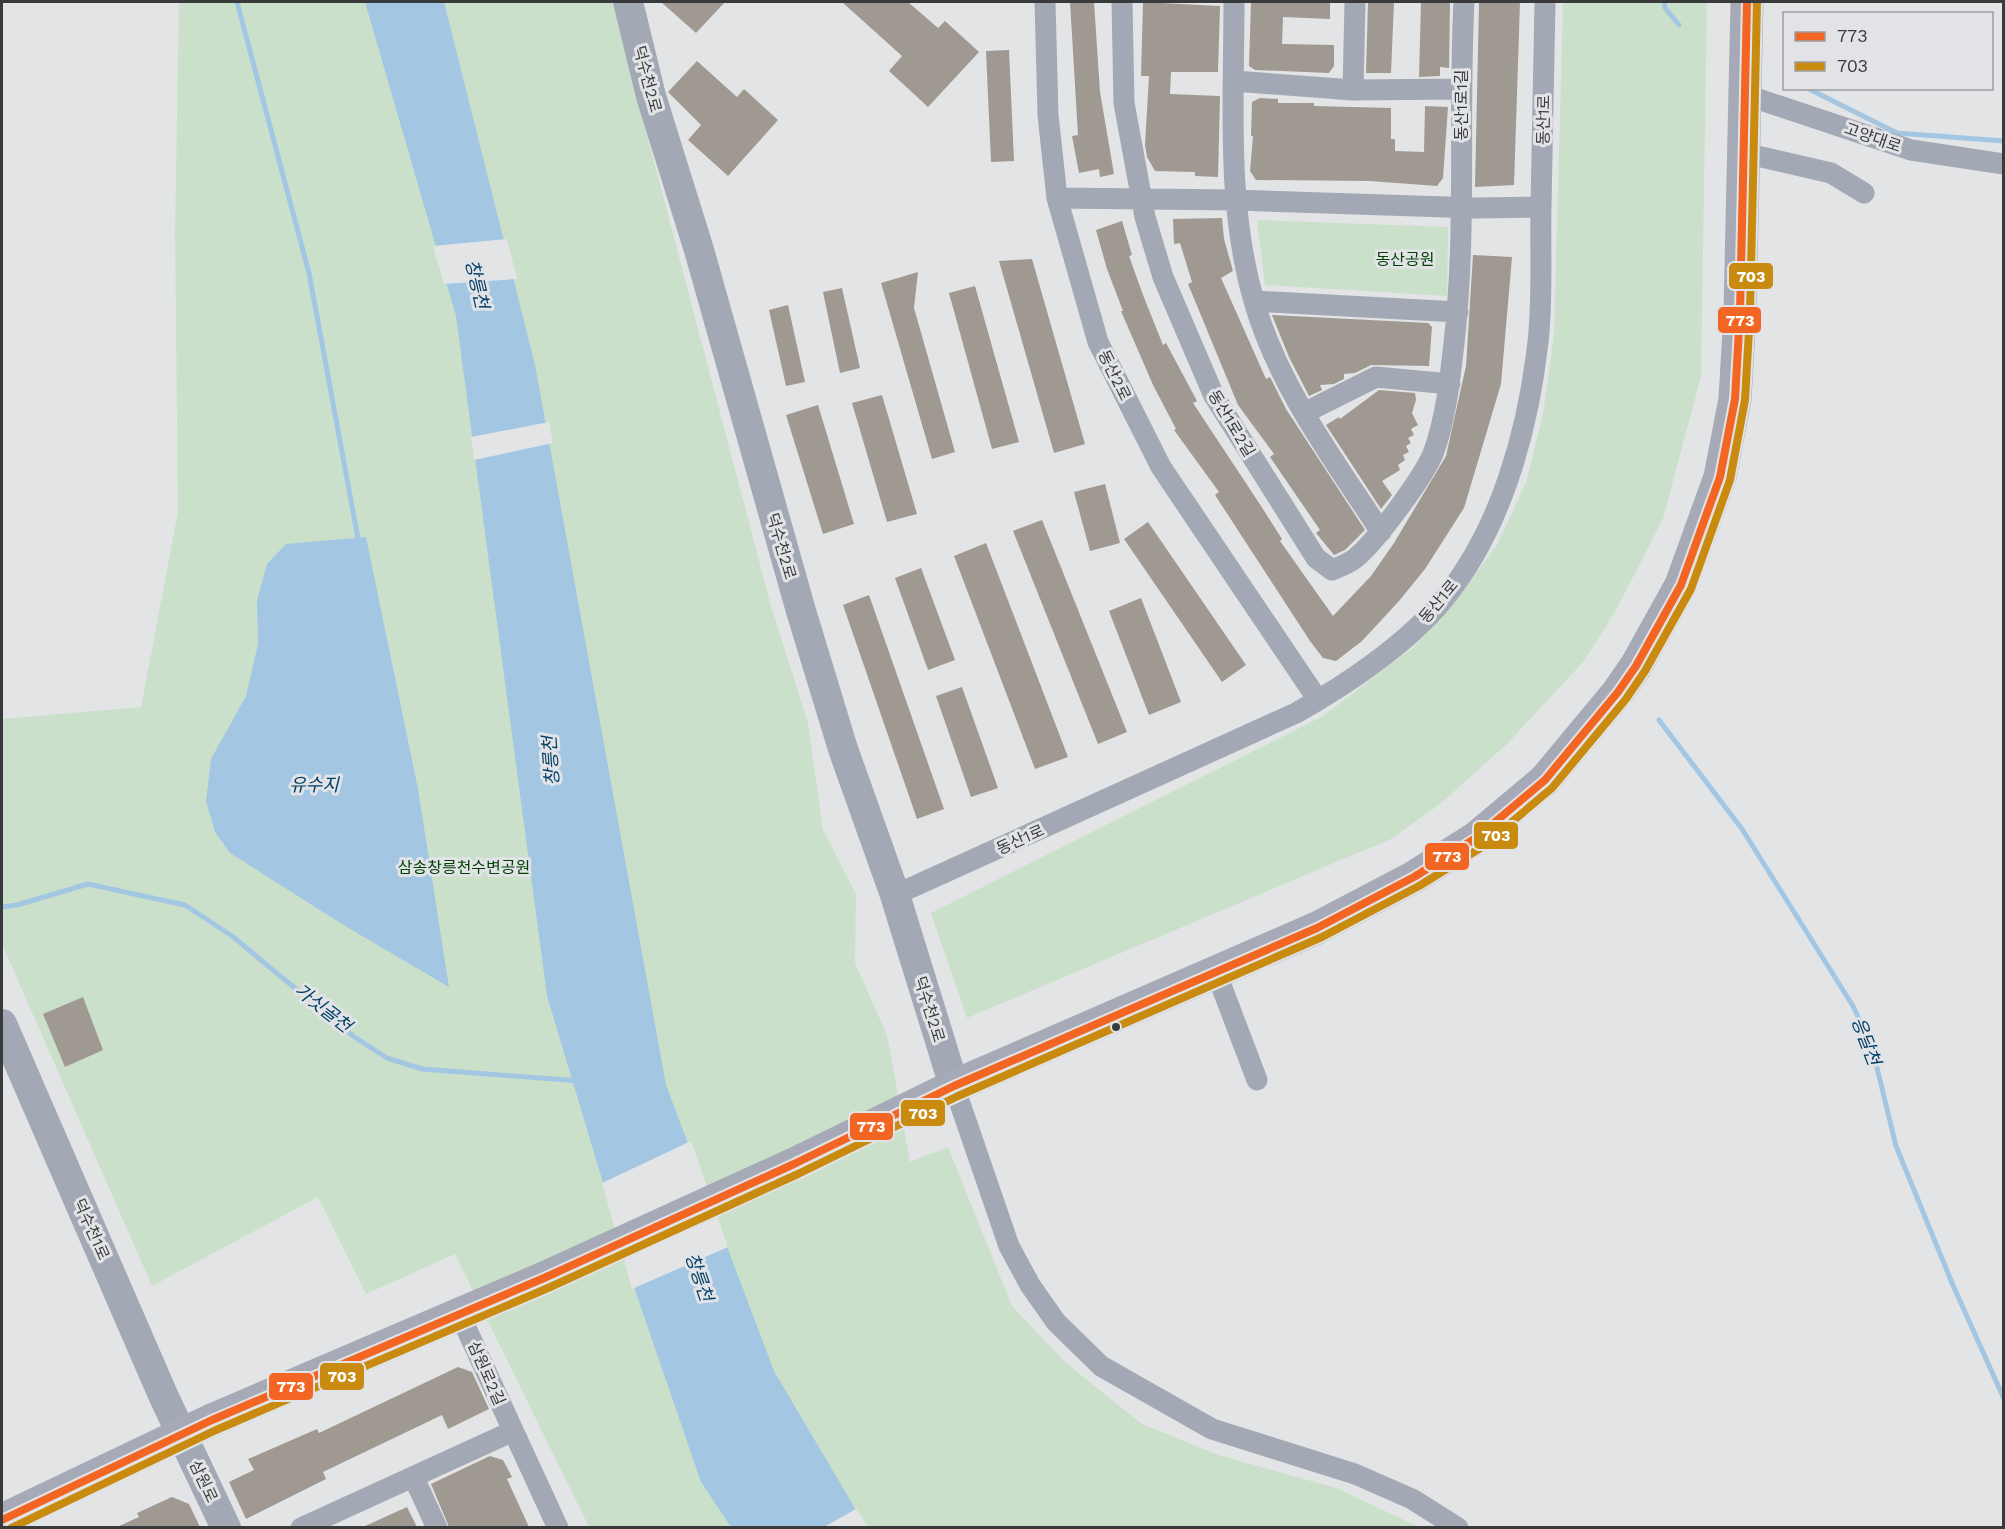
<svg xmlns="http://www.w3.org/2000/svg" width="2005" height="1529" font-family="'Work Sans','Noto Sans KR',sans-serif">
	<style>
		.green { fill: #cbe0ca }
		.water { fill: #a3c7e3 }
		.pier { fill: #e3e4e6 }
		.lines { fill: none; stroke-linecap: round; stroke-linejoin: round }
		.stream { stroke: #a3c7e3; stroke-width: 5 }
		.building { fill: #a09992 }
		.street { stroke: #a3a8b5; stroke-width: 21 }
		.secondary { stroke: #a2a8b4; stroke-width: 30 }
		.primary { stroke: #a6aab7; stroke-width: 33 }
		.bus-1-casing { stroke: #e2e3e7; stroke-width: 12 }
		.bus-2-casing { stroke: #e2e3e7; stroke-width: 12 }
		.bus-1 { stroke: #f26522; stroke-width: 8 }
		.bus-2 { stroke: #c88b0f; stroke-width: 8 }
		.bus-dot { fill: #393a3b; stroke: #e2e3e7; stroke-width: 2 }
		.labels { text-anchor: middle; stroke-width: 6; stroke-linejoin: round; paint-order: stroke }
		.street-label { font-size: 16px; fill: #393a3b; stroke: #e2e3e7 }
		.park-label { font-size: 16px; fill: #024305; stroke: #e2e3e7 }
		.water-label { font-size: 18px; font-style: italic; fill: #003f65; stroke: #e2e3e7 }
		.line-badge { stroke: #e2e3e7; stroke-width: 2 }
		.badge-label { font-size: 16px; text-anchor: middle; font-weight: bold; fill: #fff }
	</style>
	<rect width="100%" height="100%" fill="#e3e4e6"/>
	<path class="green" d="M179 2H612L771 606 808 723 823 830 856 894 855 963 887 1035 910 1162 948 1147 1012 1306 1066 1363 1142 1424 1218 1455 1336 1488 1419 1527H589L455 1254 366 1294 318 1197 152 1286 2 944V719L141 707 178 512 175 232Z
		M1563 2H1707L1701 376 1663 519 1616 610 1584 661 1507 744 1440 804 1391 839 967 1018 931 913 1323 716 1415 646 1451 607 1497 545 1527 480 1543 414 1554 335Z
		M1257 220 1448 227 1447 296 1265 285Z"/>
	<path class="water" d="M365 2H444L535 365 666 1085 774 1371 866 1527H731L701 1482 637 1296 547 996 456 316Z
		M366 537 418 789 449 987 345 926 230 853 215 832 206 801 211 759 246 696 258 644 257 600 267 564 286 544Z"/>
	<path class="pier" d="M507 239 517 279 444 284 433 246Z
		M549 422 553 443 474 460 471 437Z
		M691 1141 728 1247 632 1289 602 1183Z
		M856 1509 869 1528 824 1527Z"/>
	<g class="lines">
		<path class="stream" d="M237 2 309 273 359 544
			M1664 2 1665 8 1679 25
			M1807 88 1897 133 2004 141
			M1659 720 1742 829 1853 1006 1872 1047 1896 1146 1952 1283 2004 1399
			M2 907 17 905 88 884 185 905 232 936 353 1036 387 1058 422 1069 579 1081"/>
	</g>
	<path class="building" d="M661 2H725L696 33Z
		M842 2H908L938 28 945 21 979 52 928 107 889 71 902 56Z
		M1070 2H1094L1100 92 1114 174 1100 177 1099 169 1079 173 1072 136 1078 135Z
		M1143 2 1220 6 1218 72H1171L1170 94 1220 96 1218 177 1195 176V172L1155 171 1147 157 1145 145 1149 76H1141Z
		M1251 2H1330V19L1283 17 1282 44 1334 45V66L1329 73 1255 70 1249 66Z
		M1368 2H1394L1391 73H1366Z
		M1421 2H1450L1449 68 1440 67V76L1419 77Z
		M1479 2H1520L1514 185 1475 187Z
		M1009 50 1014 161 991 162 986 51Z
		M697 61 737 97 744 89 778 120 728 176 688 140 701 125 668 92Z
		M1260 98 1278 99V103H1314V106L1391 108V139H1395V151L1424 152 1425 106 1448 107 1443 178 1437 186 1370 181 1256 180 1250 171 1253 136H1251L1252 102Z
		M1222 218 1224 239 1233 271 1221 278 1266 379 1270 377 1286 409 1365 530 1345 550 1334 555 1316 533 1320 530 1270 457 1274 454 1238 405 1188 284 1192 282 1180 243 1174 244 1173 219Z
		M1122 221 1132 255 1129 256 1143 295 1163 345 1166 343 1197 401 1193 403 1261 506 1282 539 1280 541 1333 616 1371 576 1394 543 1446 456 1466 366 1473 255 1512 257 1501 384 1464 508 1425 569 1399 601 1362 641 1336 661 1323 658 1310 641 1215 495 1219 492 1174 430 1176 429 1153 385 1121 311H1123L1107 269 1096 230Z
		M1032 259 1085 444 1054 453 999 261Z
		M918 272 914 308 955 452 932 459 881 283Z
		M975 286 1019 442 992 449 949 293Z
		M842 288 860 368 840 373 823 292Z
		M788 305 805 382 786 386 769 310Z
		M1272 315 1428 323 1432 327 1429 366 1371 365 1355 373 1344 374V379L1334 384 1320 385 1322 390 1309 396 1289 357Z
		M1379 390 1415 393 1416 400 1412 413 1418 425 1411 429 1414 435 1408 438 1411 443 1406 446 1409 452 1403 455 1405 460 1398 465 1400 470 1382 481 1392 495 1381 509 1326 425 1339 417 1340 419Z
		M882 395 917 514 887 522 852 403Z
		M818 405 854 524 823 534 786 415Z
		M1105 484 1120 543 1090 551 1074 492Z
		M1042 520 1127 732 1098 744 1013 531Z
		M1148 522 1246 665 1222 682 1124 539Z
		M986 543 1068 757 1035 769 954 556Z
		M921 568 955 660 928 670 895 578Z
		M869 595 944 809 917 819 843 605Z
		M1141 598 1181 702 1149 715 1109 611Z
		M962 687 998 788 971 797 936 696Z
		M83 997 103 1050 65 1067 43 1014Z
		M458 1367 472 1372 489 1409 448 1429 442 1415 323 1472 326 1479 246 1519 229 1482 254 1470 248 1459 317 1429 319 1433Z
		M490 1456 503 1460 512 1477 507 1479 529 1527H449L431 1484Z
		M172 1497 189 1504 200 1527H117L139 1517 137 1513Z
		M407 1507 417 1527H363Z"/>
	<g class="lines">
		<path class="street" d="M1045 2 1048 115 1057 198 1098 342 1161 467 1318 700
			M1122 2 1124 103 1145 217 1163 277 1214 396 1316 558 1332 570C1339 567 1347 564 1353 560 1373 546 1426 474 1434 451 1446 417 1450 379 1454 343 1467 230 1458 116 1464 2
			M1234 2C1234 101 1226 205 1254 301 1278 386 1334 460 1381 532
			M1234 81 1353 90 1460 89
			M1353 90 1355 2
			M1746 95 1911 150 2004 164
			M1744 153 1831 173 1864 193
			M1057 198 1236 200 1477 208 1541 207
			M1254 301 1458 312
			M1304 413 1376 377 1450 384
			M895 895 1296 713C1346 685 1407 644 1443 600 1501 530 1528 431 1538 342 1543 298 1540 251 1541 206 1542 138 1544 70 1545 2
			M1216 972 1257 1080
			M954 1086 1009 1246 1030 1285 1056 1322 1101 1366 1212 1429 1355 1474 1412 1499 1458 1528
			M460 1315 558 1528
			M414 1478 437 1528
			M301 1528 513 1431"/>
		<path class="secondary" d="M628 2 651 96 699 250 801 611 843 749 895 895 954 1086
			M2 1024 163 1395 226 1528"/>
		<path class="primary" d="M2 1520 212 1420 544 1278 794 1164 954 1086 1317 928 1414 877 1476 838 1545 780 1618 692 1636 666 1681 585 1720 477 1735 399 1740 312 1747 2"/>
		<g class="bus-1-casing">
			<path id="bus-1" d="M2 1520 212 1420 544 1278 794 1164 954 1086 1317 928 1414 877 1476 838 1545 780 1618 692 1636 666 1681 585 1720 477 1735 399 1740 312 1747 2"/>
		</g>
		<g class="bus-2-casing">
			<path id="bus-2" d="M11 1528 216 1430 548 1288 798 1174 958 1096 1322 937 1419 886 1482 847 1552 788 1626 699 1645 671 1691 589 1730 480 1745 400 1750 313 1757 2"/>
		</g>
		<use href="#bus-1" class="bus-1"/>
		<use href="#bus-2" class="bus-2"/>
	</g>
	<circle class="bus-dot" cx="1116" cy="1027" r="5"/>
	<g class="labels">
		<g class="street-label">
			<text transform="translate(648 79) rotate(75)" y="6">덕수천2로</text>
			<text transform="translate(1461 105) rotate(-90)" y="6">동산1로1길</text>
			<text transform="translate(1543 120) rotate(-89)" y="6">동산1로</text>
			<text transform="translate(1873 137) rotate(19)" y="6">고양대로</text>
			<text transform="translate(1115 375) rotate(64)" y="6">동산2로</text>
			<text transform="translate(1232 423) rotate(59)" y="6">동산1로2길</text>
			<text transform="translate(782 546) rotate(74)" y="6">덕수천2로</text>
			<text transform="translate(1438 601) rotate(-50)" y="6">동산1로</text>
			<text transform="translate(1020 839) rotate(-24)" y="6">동산1로</text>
			<text transform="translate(930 1009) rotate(73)" y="6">덕수천2로</text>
			<text transform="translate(92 1229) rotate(66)" y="6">덕수천1로</text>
			<text transform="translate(487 1373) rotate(66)" y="6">삼원로2길</text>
			<text transform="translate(204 1481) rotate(65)" y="6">삼원로</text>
		</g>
		<g class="park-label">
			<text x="1405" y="265">동산공원</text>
			<text x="464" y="873">삼송창릉천수변공원</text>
		</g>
		<g class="water-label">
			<text transform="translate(477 284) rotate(77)" y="6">창릉천</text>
			<text transform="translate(551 761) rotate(-94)" y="6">창릉천</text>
			<text x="314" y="791">유수지</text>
			<text transform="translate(323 1008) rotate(38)" y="6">가싯골천</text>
			<text transform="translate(1866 1041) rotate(69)" y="6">응달천</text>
			<text transform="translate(699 1277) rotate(71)" y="6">창릉천</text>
		</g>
	</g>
	<g class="line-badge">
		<rect x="1728" y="262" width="46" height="28" rx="6" fill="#c88b0f"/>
		<rect x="1717" y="306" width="45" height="28" rx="6" fill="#f26522"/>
		<rect x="1473" y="821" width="46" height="29" rx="6" fill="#c88b0f"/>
		<rect x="1424" y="842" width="46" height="29" rx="6" fill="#f26522"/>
		<rect x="900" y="1099" width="46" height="28" rx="6" fill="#c88b0f"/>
		<rect x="849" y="1112" width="45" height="29" rx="6" fill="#f26522"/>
		<rect x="319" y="1362" width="46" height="29" rx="6" fill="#c88b0f"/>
		<rect x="268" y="1372" width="46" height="29" rx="6" fill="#f26522"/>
	</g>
	<g class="badge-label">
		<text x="1751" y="282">703</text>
		<text x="1740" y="326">773</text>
		<text x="1496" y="841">703</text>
		<text x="1447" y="862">773</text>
		<text x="923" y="1119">703</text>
		<text x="871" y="1132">773</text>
		<text x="342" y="1382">703</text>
		<text x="291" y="1392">773</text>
	</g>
	<rect width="2005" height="1529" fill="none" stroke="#393a3b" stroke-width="6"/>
	<rect x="1783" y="12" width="210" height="78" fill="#e2e3e7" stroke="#9e9fa2" stroke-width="1.5"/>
	<rect x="1795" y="32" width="30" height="9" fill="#f26522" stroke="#9e9fa2" stroke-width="1.5"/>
	<text x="1837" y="42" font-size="18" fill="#393a3b">773</text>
	<rect x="1795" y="62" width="30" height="9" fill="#c88b0f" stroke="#9e9fa2" stroke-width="1.5"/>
	<text x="1837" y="72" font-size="18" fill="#393a3b">703</text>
</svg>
